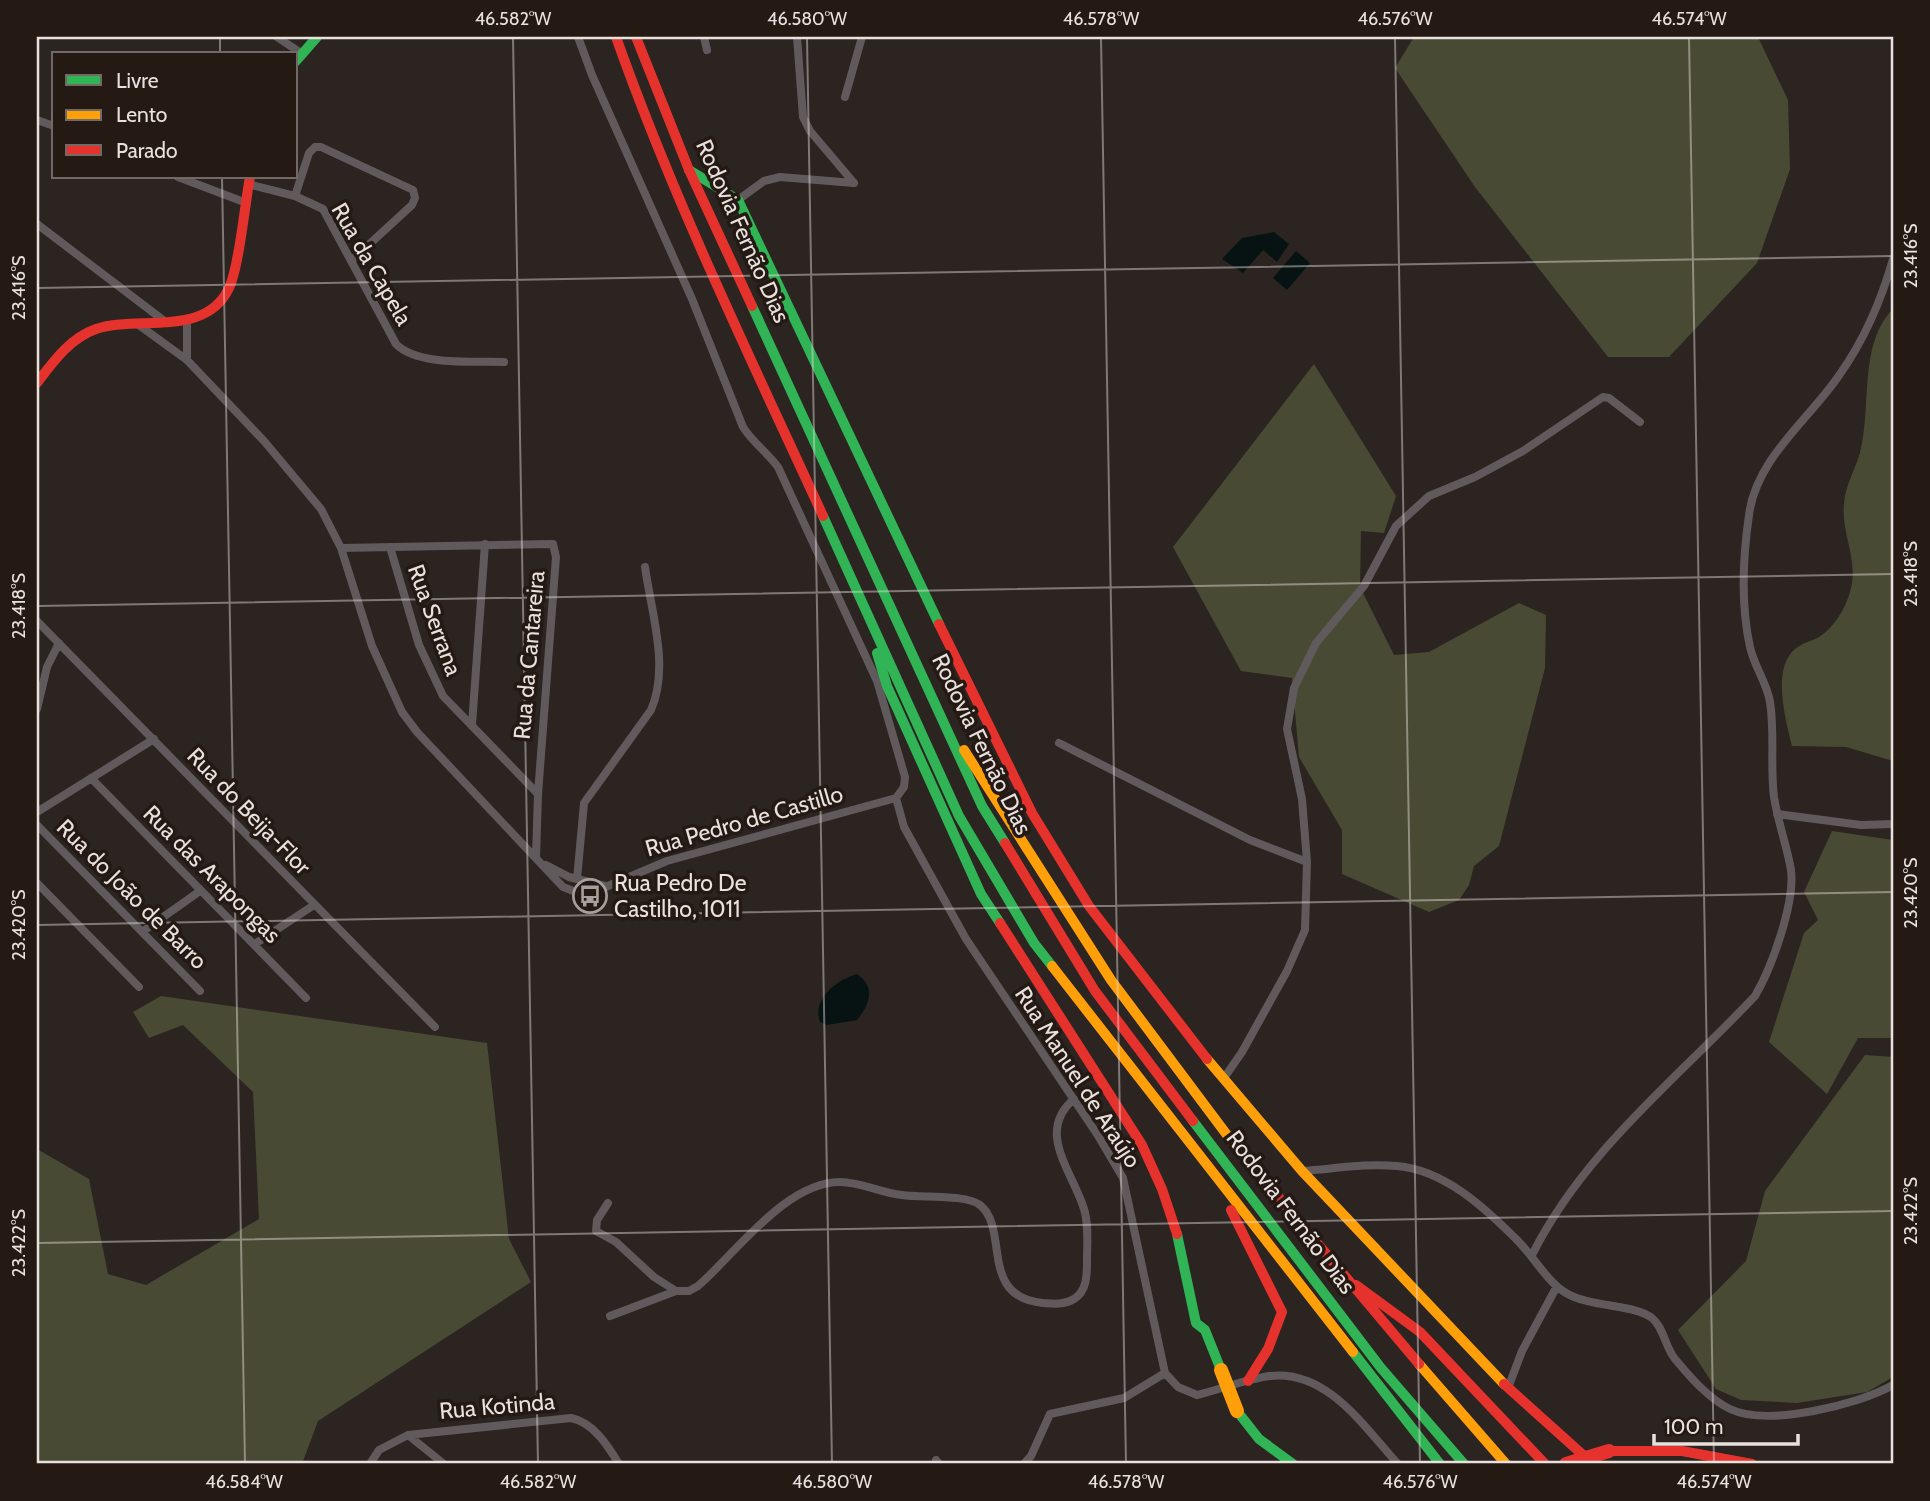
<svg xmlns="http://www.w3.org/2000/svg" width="1930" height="1501" font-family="Cabin,sans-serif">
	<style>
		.green { fill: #494a33 }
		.water { fill: #061312 }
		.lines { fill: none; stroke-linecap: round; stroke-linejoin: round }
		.street { stroke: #615a5c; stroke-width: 8 }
		.fast { stroke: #30b455; stroke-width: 10 }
		.slow { stroke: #ff9f0a; stroke-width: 10 }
		.jam { stroke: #e5322d; stroke-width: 10 }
		.slow-bridge { stroke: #ff9f0a; stroke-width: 14 }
		.jam-bridge { stroke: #e5322d; stroke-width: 14 }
		.ticks { fill: none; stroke: #e9e1dd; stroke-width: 2; stroke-opacity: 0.45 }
		.labels { text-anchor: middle; stroke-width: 7; stroke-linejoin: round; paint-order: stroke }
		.street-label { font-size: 23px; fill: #e9e1dd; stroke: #251914 }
		.poi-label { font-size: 23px; fill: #e9e1dd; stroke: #251914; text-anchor: start }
		.neatline { fill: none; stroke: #e9e1dd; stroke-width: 2.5 }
		.ticks-label { font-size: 18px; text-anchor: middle; fill: #e9e1dd }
	</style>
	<rect width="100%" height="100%" fill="#2b2421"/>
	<path class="green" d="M1414 37H1758L1788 100 1790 169 1757 263 1669 357H1608L1475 187 1395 68Z
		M1893 309V761L1846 747 1792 746C1786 721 1771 669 1795 649 1802 643 1812 641 1819 637 1835 627 1847 606 1851 588 1858 559 1841 533 1844 504 1845 486 1855 470 1860 453 1872 409 1858 344 1893 309Z
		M1314 364 1396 496 1384 533 1361 531 1360 587 1394 655 1429 652 1519 603 1546 615 1545 668 1499 846 1474 866 1469 885 1459 900 1429 912 1342 874V830L1299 757 1292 678 1241 671 1173 547Z
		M1832 831 1893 840V1038H1858L1827 1094 1769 1042 1804 933 1818 920 1804 892Z
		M161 996 487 1043 509 1239 531 1282 318 1421 302 1464H37V1149L89 1179 108 1274 146 1285 259 1219 253 1092 183 1025 149 1038 133 1012Z
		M1865 1055 1893 1057V1377L1867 1392 1797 1403 1741 1400 1716 1389 1678 1330 1746 1261 1765 1191Z"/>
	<path class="water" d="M1274 232 1289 244 1277 262 1263 250 1243 273 1222 259 1242 238Z
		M1296 251 1310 263 1287 290 1273 278Z
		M857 974C876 987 870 1004 857 1020L827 1025 820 1022C812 999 836 980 857 974Z"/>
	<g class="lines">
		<path class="street" d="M277 37 301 53
			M578 37 592 75 692 299 743 427C753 443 767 452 778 467L877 681 905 777 904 787 896 798
			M704 37 707 50
			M797 37 803 117 810 131 854 183
			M845 97 862 37
			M37 120 54 126
			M178 177 244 202
			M248 184 295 196 323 209 396 344C417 366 474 361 504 362
			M295 196 309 153 315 147H321L413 190 415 198 412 205 351 261
			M738 200 764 181 780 177 854 183
			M37 224 167 323
			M187 320V360
			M136 323 187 360 264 441 321 509 341 548 372 646 402 712 417 732 563 887 576 892 596 891 667 861 896 798
			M390 547 419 645 443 696 538 794
			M341 548 553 544 556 557 538 794 536 857
			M37 621 435 1027
			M37 709 47 667 59 643
			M472 725 485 544
			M1059 743 1250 840 1307 862
			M91 778 306 998
			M896 798 904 827 966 939 1097 1134 1123 1178 1165 1373 1178 1387 1197 1395C1222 1389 1246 1379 1270 1376 1327 1369 1365 1428 1398 1464
			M37 812 154 739
			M1777 814 1861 825 1893 824
			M37 825 200 991
			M546 865 569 877 605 886
			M577 879 584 803 651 710C670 667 651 611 645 567
			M37 883 139 987
			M142 932 200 891
			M255 944 314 905
			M1224 1078 1242 1052 1287 971 1305 930 1307 862 1302 799 1287 729 1294 688 1316 643 1364 586 1396 526 1429 496 1475 477 1523 451 1603 397 1609 398 1640 422
			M1302 1171C1333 1169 1365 1163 1397 1166 1444 1170 1484 1207 1516 1239 1533 1255 1546 1281 1566 1293 1591 1308 1635 1304 1652 1318 1664 1328 1665 1347 1675 1359 1690 1377 1709 1399 1730 1409 1767 1427 1858 1405 1893 1385
			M608 1203 597 1220 596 1231 616 1242 654 1277 676 1291
			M1532 1255C1584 1151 1677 1079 1755 996 1772 967 1795 903 1791 870 1787 846 1778 823 1774 797 1770 766 1775 733 1770 702 1767 683 1754 666 1750 647 1741 606 1743 556 1749 515 1756 458 1810 419 1840 374 1864 340 1882 298 1893 259
			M610 1316 676 1291H689L698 1286C736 1253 786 1182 840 1182 861 1182 881 1193 902 1195 921 1198 966 1194 980 1205 1010 1229 978 1297 1043 1303 1054 1304 1064 1305 1074 1299 1087 1291 1087 1275 1087 1261 1087 1244 1089 1225 1084 1209 1073 1172 1035 1132 1074 1099
			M1508 1388 1522 1351 1557 1286
			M408 1435 444 1464
			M936 1460 939 1464
			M370 1464 379 1450 408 1435 571 1418C593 1422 608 1446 619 1464
			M1024 1464 1031 1456 1050 1414 1124 1398 1165 1373"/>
		<path class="fast" d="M296 61 317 37
			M689 170 738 200 939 624
			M752 306 982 806 1005 843
			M823 516 959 816 1034 943 1052 966
			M877 653 887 686 981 894 1000 923
			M1193 1121 1381 1368 1464 1464
			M1177 1234 1196 1323 1205 1330 1221 1370
			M1353 1352 1440 1464
			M1237 1411 1259 1439 1293 1464"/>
		<path class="slow" d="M964 750 1111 980 1233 1143
			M1052 966 1353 1352
			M1207 1059 1302 1171 1504 1384
			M1419 1364 1506 1464"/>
		<path class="jam" d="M616 37C674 201 751 359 823 516
			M636 37 689 170 752 306
			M37 383C53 362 70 338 96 329 138 315 206 338 229 288 239 267 245 203 250 177
			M939 624 1032 813 1089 906 1207 1059
			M1005 843 1095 991 1193 1121
			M1000 923 1142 1145 1162 1189 1177 1234
			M1233 1143 1419 1364
			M1231 1210 1282 1312 1268 1349 1248 1381
			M1356 1285 1420 1332 1545 1464
			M1504 1384 1593 1464
			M1609 1451H1682L1752 1464"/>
		<path class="slow-bridge" d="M1221 1370 1237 1411"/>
		<path class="jam-bridge" d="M1566 1464 1609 1451"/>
	</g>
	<path class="ticks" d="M220 37V54M513 37 538 1464M807 37 832 1464M1101 37 1126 1464M1395 37 1420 1464M1689 37 1714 1464M222 177 245 1464M37 288 1893 256M37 606 1893 574M37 925 1893 892M37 1243 1893 1211"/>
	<defs>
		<g id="bus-ring" transform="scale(1.75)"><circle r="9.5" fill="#251914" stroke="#a69f9b" stroke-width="1.5"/><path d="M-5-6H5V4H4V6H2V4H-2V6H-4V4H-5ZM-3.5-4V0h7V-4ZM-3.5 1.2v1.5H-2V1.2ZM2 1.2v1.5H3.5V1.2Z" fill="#a69f9b"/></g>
	</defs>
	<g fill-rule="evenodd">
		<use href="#bus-ring" x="590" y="896"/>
	</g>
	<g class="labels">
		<g class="street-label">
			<text transform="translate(743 231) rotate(66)" y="8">Rodovia Fernão Dias</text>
			<text transform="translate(372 264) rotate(60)" y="8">Rua da Capela</text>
			<text transform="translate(435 620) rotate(70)" y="8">Rua Serrana</text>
			<text transform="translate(529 655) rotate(-85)" y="8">Rua da Cantareira</text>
			<text transform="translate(982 744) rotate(64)" y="8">Rodovia Fernão Dias</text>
			<text transform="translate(249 811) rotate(46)" y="8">Rua do Beija-Flor</text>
			<text transform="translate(744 821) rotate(-16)" y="8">Rua Pedro de Castillo</text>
			<text transform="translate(212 874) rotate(45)" y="8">Rua das Arapongas</text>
			<text transform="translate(132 894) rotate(45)" y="8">Rua do João de Barro</text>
			<text transform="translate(1078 1077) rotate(57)" y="8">Rua Manuel de Araújo</text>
			<text transform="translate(1291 1212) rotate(53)" y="8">Rodovia Fernão Dias</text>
			<text transform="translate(497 1406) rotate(-5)" y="8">Rua Kotinda</text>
		</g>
		<g class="poi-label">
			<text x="614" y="891">Rua Pedro De<tspan x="614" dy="26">Castilho, 1011</tspan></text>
		</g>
	</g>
	<rect width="1930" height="1501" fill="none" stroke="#251914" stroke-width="77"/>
	<rect x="52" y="52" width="245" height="126" fill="#251914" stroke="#736964" stroke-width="2"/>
	<rect x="66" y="75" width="35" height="10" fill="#30b455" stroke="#736964" stroke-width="2"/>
	<text x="116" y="88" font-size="21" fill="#e9e1dd">Livre</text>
	<rect x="66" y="110" width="35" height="10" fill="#ff9f0a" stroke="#736964" stroke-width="2"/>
	<text x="116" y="122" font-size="21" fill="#e9e1dd">Lento</text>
	<rect x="66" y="145" width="35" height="10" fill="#e5322d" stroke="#736964" stroke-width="2"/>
	<text x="116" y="158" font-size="21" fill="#e9e1dd">Parado</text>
	<path d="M1654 1434v10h144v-10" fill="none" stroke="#e9e1dd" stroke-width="3.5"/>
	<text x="1664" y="1434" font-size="21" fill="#e9e1dd" stroke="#251914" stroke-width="5" paint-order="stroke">100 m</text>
	<rect x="38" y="38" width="1854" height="1424" class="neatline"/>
	<g class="ticks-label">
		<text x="513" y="25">46.582°W</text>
		<text x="807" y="25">46.580°W</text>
		<text x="1101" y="25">46.578°W</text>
		<text x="1395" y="25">46.576°W</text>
		<text x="1689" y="25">46.574°W</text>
		<text transform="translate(1911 256) rotate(-90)" y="6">23.416°S</text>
		<text transform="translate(19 288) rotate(-90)" y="6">23.416°S</text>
		<text transform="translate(1911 574) rotate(-90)" y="6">23.418°S</text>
		<text transform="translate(19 606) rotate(-90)" y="6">23.418°S</text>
		<text transform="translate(1911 893) rotate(-90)" y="6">23.420°S</text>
		<text transform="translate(19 925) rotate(-90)" y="6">23.420°S</text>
		<text transform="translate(1911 1211) rotate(-90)" y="6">23.422°S</text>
		<text transform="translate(19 1243) rotate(-90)" y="6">23.422°S</text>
		<text x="244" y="1488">46.584°W</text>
		<text x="538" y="1488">46.582°W</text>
		<text x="832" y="1488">46.580°W</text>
		<text x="1126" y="1488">46.578°W</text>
		<text x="1420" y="1488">46.576°W</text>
		<text x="1714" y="1488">46.574°W</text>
	</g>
</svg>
